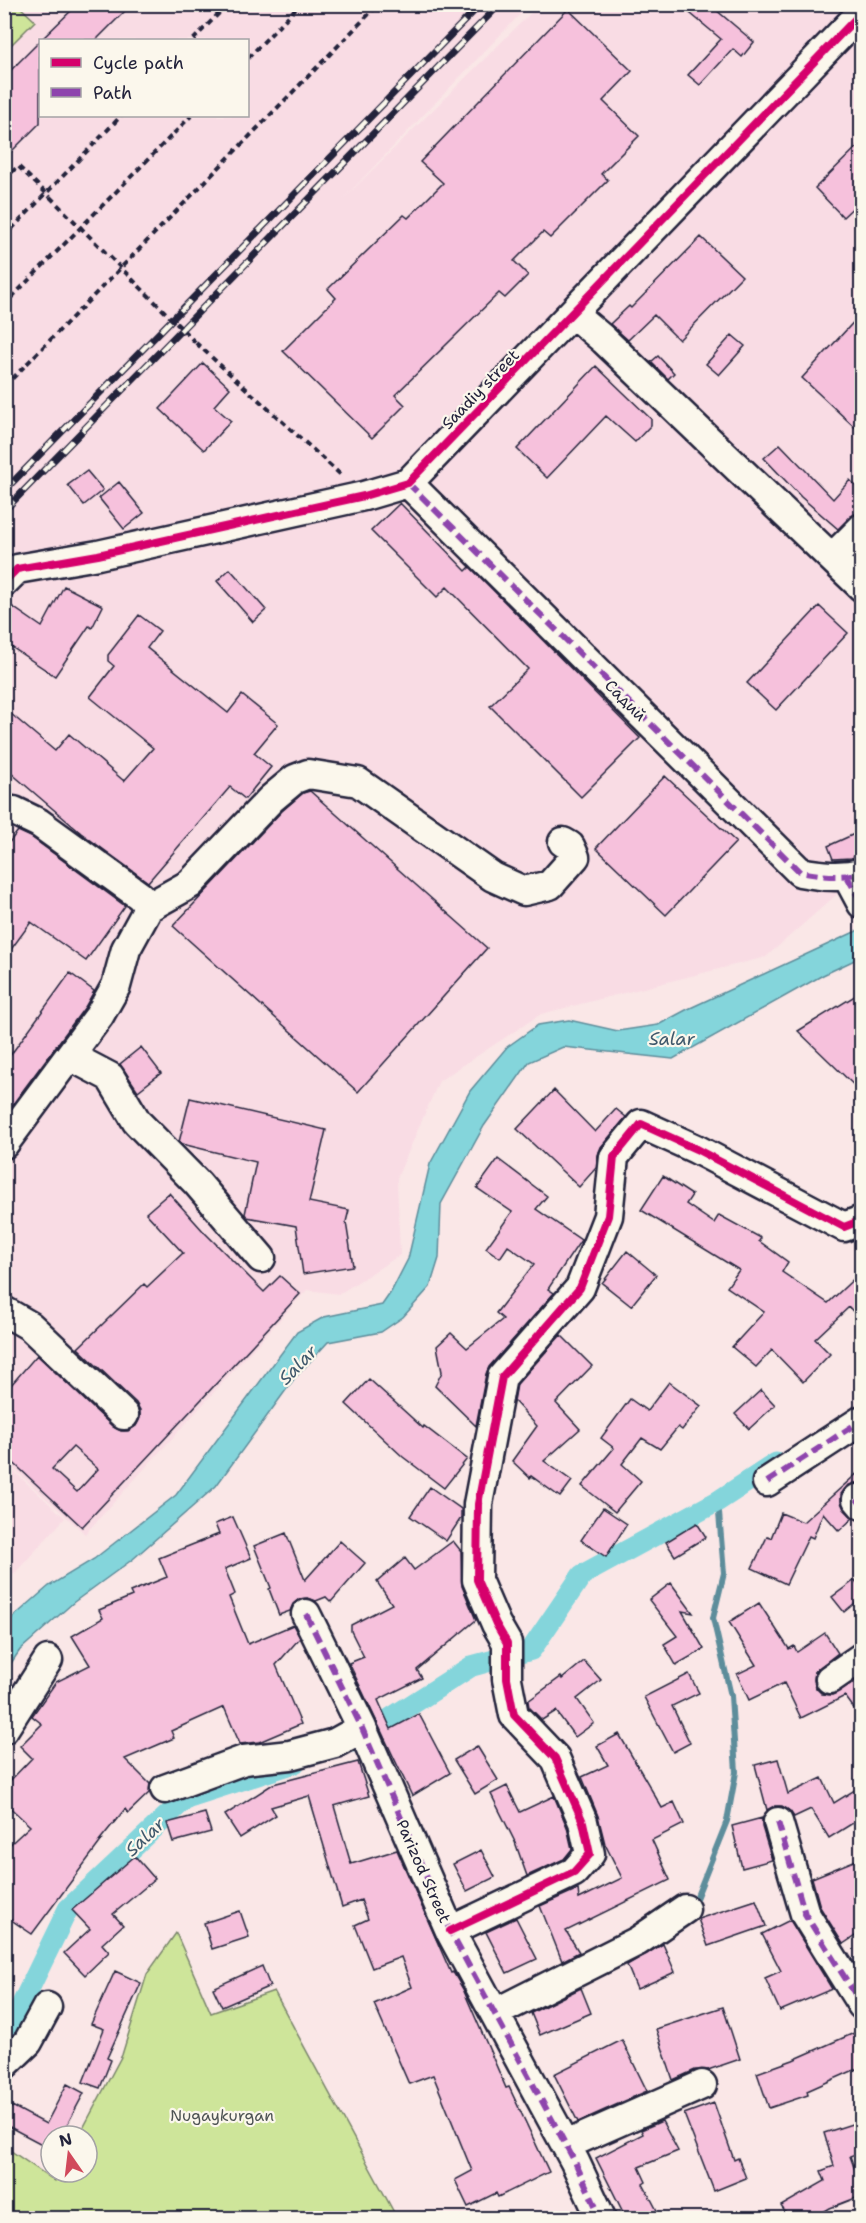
<svg xmlns="http://www.w3.org/2000/svg" width="866" height="2223" font-family="'Shantell Sans',sans-serif">
	<style>
		.built { fill: #f9dce4; fill-rule: evenodd }
		.green { fill: #cee59a; stroke: #78846a; stroke-width: 1.5 }
		.water { fill: #84d5db; stroke: #5d8d9b; stroke-width: 1.5 }
		.lines { fill: none; stroke-linecap: round; stroke-linejoin: round }
		.stream { stroke: #5d8d9b; stroke-width: 6 }
		.canal { stroke: #84d5db; stroke-width: 21 }
		.building { fill: #f6c1dc; stroke: #22223b; stroke-width: 1.5; fill-rule: evenodd }
		.minor-casing { stroke: #22223b; stroke-width: 33 }
		.path { stroke: #22223b; stroke-width: 4; stroke-dasharray: 6 4.5; stroke-linecap: butt }
		.minor { stroke: #fbf7ec; stroke-width: 28 }
		.rail-casing { stroke: #22223b; stroke-width: 7 }
		.rail { stroke: #fbf7ec; stroke-width: 4.5; stroke-dasharray: 14; stroke-linecap: butt }
		.path-bridge { stroke: #22223b; stroke-width: 4; stroke-dasharray: 6 4.5; stroke-linecap: butt }
		.quiet { stroke: #8e44ad; stroke-width: 6; stroke-dasharray: 12 6; stroke-linecap: butt }
		.cycleway-casing { stroke: #fbf7ec; stroke-width: 11 }
		.cycleway { stroke: #d6006c; stroke-width: 8 }
		.labels { text-anchor: middle; stroke-width: 4.5; stroke-linejoin: round; paint-order: stroke }
		.street-label { font-size: 16px; fill: #22223b; stroke: #fbf7ec }
		.park-label { font-size: 16px; fill: #4d5353; stroke: #fbf7ec }
		.water-label { font-size: 18px; font-style: italic; fill: #3f586b; stroke: #fbf7ec }
	</style>
	<rect width="100%" height="100%" fill="#fae7e7"/>
	<filter id="ink" filterUnits="userSpaceOnUse"><feTurbulence type="fractalNoise" baseFrequency=".0167" numOctaves="2"/><feDisplacementMap in="SourceGraphic" scale="12" xChannelSelector="R" yChannelSelector="G"/><feConvolveMatrix kernelMatrix="1 2 1 2 8 2 1 2 1" color-interpolation-filters="sRGB"/></filter>
	<g filter="url(#ink)">
		<path class="built" d="M5 5H529L343 199 539 5H861V873L766 957 541 1014 439 1081 397 1178 400 1255 339 1294 307 1290 85 1534 5 1461 4 586 17 569 12 543 4 550V232L9 227 4 223ZM40 40H248V116H40Z
			M5 1463 65 1518 5 1584Z"/>
		<path class="green" d="M9 5H18L35 21 5 51V9Z
			M176 1933 211 2013 274 1991 397 2218H5V2147L55 2181 60 2172H87V2136H79L122 2055 147 1974Z"/>
		<path class="water" d="M861 929V957L823 975 673 1059 563 1047 529 1062 484 1126 441 1204 439 1258 430 1287 403 1317 381 1332 328 1342 294 1379 216 1486 133 1559 74 1602 20 1650 5 1672V1624L49 1586 94 1559 176 1495 297 1332 324 1317 382 1305 391 1292 408 1259 430 1164 470 1091 507 1047 538 1025 569 1020 618 1031 658 1025 686 1010Z"/>
		<g class="lines">
			<path class="stream" d="M693 1906 727 1821 736 1772 731 1696 713 1618 724 1573 718 1501"/>
			<path class="canal" d="M353 1742 472 1666 531 1650 582 1575 718 1501 776 1463
				M4 2028 16 2016 68 1909 186 1798 295 1763"/>
		</g>
		<path class="building" d="M78 4H132L96 40H41Z
			M679 4H709L754 42 742 57 733 49 700 85 688 75 721 39Z
			M568 9 632 71 603 101 639 136 601 174 608 180 550 238 543 232 514 261 528 275 505 298 499 293 395 395 405 405 372 438 283 351 336 298 328 289 404 215 408 218 443 183 420 162Z
			M40 41V123L4 159V77Z
			M861 143V200L843 217 815 188Z
			M701 237 742 276 679 340 654 315 628 340 610 324 629 306 631 308Z
			M861 314V433L802 378Z
			M732 335 745 346 719 375 706 364Z
			M658 356 674 373 668 379 651 362Z
			M203 363 230 388 214 406 231 421 204 450 160 409Z
			M596 366 651 419V425L635 442 606 416 547 478 517 449Z
			M780 444 833 499 850 480 861 491V512L851 516 838 529 801 497 764 458Z
			M87 471 103 490 84 505 68 485Z
			M119 482 144 513 124 529 99 498Z
			M400 503 466 571 470 567 640 738 581 797 490 706 528 669 447 587 437 597 371 531Z
			M230 569 266 610 253 622 217 581Z
			M64 586 103 606 92 628 89 626 55 676 4 642V601L42 627Z
			M819 606 848 633 776 710 747 683Z
			M139 615 160 631 147 648 228 713 242 695 278 724 254 753 271 767 245 799 230 787 148 882 81 833 4 767V708L55 751 69 734 124 781 153 748 90 697 114 666 108 661V655Z
			M665 776 736 842 666 915 596 848Z
			M310 791 487 948 358 1092 173 926 282 811 303 793Z
			M18 831 31 837 125 906 86 961 31 922 4 959V849Z
			M861 831V855L851 858 833 859 828 846Z
			M70 973 94 991 85 1007 4 1116V1064Z
			M861 992V1092L798 1031Z
			M141 1047 161 1073 138 1091 120 1064Z
			M554 1090 595 1132 616 1109 626 1117 601 1147 598 1155 596 1168 579 1187 517 1129Z
			M190 1098 326 1130 309 1202 349 1210 346 1222 353 1266 303 1274 296 1226 247 1217 245 1214 256 1162 182 1144 179 1142Z
			M498 1159 547 1196 536 1209 581 1240 548 1289 554 1293 489 1367 486 1374 476 1426 435 1386 442 1372 437 1346 451 1333 467 1348 503 1319 496 1313 534 1264 508 1246 500 1258 486 1248 512 1212 477 1188Z
			M663 1176 692 1195 686 1204 714 1223 719 1215 761 1238 759 1241 788 1262 782 1272 828 1303 861 1272V1320L849 1307 815 1339 830 1354 803 1382 772 1350 756 1367 732 1347 764 1312 727 1287 739 1270 641 1210Z
			M169 1193 204 1232 264 1292 280 1276 300 1294 82 1527 4 1454V1393L37 1355 113 1427 121 1431H128L136 1426 140 1418V1410L136 1403 78 1348 144 1284 147 1287 183 1253 146 1213ZM73 1447 98 1469 77 1492 52 1469Z
			M627 1251 656 1275 631 1306 602 1283Z
			M561 1335 592 1366 556 1403 580 1429 544 1461 572 1481 560 1497 531 1476 530 1478 512 1461 537 1426 514 1401 517 1384Z
			M369 1379 423 1428 424 1426 467 1459 444 1488 403 1457 346 1404Z
			M669 1382 701 1406 682 1430 678 1427 660 1449 642 1438 622 1464 641 1481 615 1512 582 1486 614 1448 601 1438 630 1399 647 1411Z
			M761 1390 775 1405 749 1429 735 1414Z
			M861 1470V1483H854L847 1486 841 1494V1502L844 1509 853 1518 839 1531 823 1513 813 1538 809 1536 786 1584 752 1568 767 1537 771 1538 781 1513 803 1522Z
			M430 1487 461 1509V1518L446 1541 410 1516Z
			M603 1508 627 1524 606 1557 581 1540Z
			M233 1517 251 1558 225 1569 235 1594 229 1597 248 1644 293 1625 300 1638 276 1665 301 1724 259 1742 240 1744 224 1707 171 1731 174 1738 125 1759 150 1784 149 1793 128 1813 125 1809 99 1841 102 1840 32 1934 4 1915V1850L30 1826 4 1802V1787L32 1758 20 1746 42 1724 32 1716 56 1682 90 1665 72 1636 103 1618 99 1610 132 1596 130 1592 167 1577 159 1558 219 1534 215 1524Z
			M697 1523 706 1537 675 1556 666 1542Z
			M286 1533 305 1580 340 1541 365 1563 331 1602 326 1597 316 1601 308 1598 299 1599 293 1604 290 1611 279 1615 269 1589 271 1588 254 1546Z
			M453 1541 461 1551 462 1586 476 1620 417 1670 422 1678 378 1700 391 1729 419 1714 450 1773 412 1796 349 1663 364 1657 351 1631V1625L392 1604 377 1582 405 1558 414 1570Z
			M855 1580 861 1589V1598L844 1612 832 1597Z
			M671 1583 693 1613 682 1611 704 1649 676 1665 664 1644 677 1636 649 1600Z
			M759 1603 789 1649 794 1646 797 1652 825 1633 838 1653 815 1671 814 1680 816 1688 822 1694 832 1695 861 1677V1718L845 1696 801 1718 784 1683 749 1700 737 1674 756 1665 729 1622Z
			M584 1661 601 1680 577 1699 594 1723 575 1737 556 1711 542 1720 529 1707 528 1701 561 1677 562 1679Z
			M689 1674 699 1693 672 1706 690 1743 673 1752 644 1697Z
			M619 1734 662 1808 674 1802 684 1824 652 1840 670 1880 566 1931 579 1952 562 1961 540 1906 578 1889 579 1899 622 1878 605 1844 598 1816 582 1777 608 1765 597 1746Z
			M477 1746 498 1780 475 1794 454 1760Z
			M778 1759 788 1794 822 1778 834 1803 861 1786V1818L829 1838 811 1809 794 1817 790 1811 782 1806H774L767 1810 755 1765Z
			M358 1762 369 1796 334 1806 351 1864 397 1850 451 1973 453 1972 463 1989 506 2088 509 2087 549 2172 498 2197 496 2193 468 2207 455 2180 472 2171 433 2075 409 2084 374 2004 412 1987 401 1957 372 1968 355 1925 368 1919 361 1900 342 1907 309 1796 271 1807 276 1815 240 1838 225 1815 273 1784Z
			M507 1786 520 1812 554 1796 567 1827 572 1849 564 1859 527 1876 515 1842 491 1794Z
			M205 1813 211 1832 173 1842 167 1823Z
			M762 1818V1827L772 1860 742 1868 732 1826Z
			M481 1850 495 1877 467 1891 453 1864Z
			M135 1856 155 1879 113 1914 123 1925 102 1944 109 1952 85 1975 64 1953 90 1929 72 1910Z
			M861 1858V1892L853 1896 861 1909V1932L843 1944 820 1907 812 1878Z
			M756 1900 766 1926 708 1946 698 1919Z
			M240 1911 249 1937 212 1949 204 1923Z
			M516 1918 537 1959 507 1973 486 1932Z
			M790 1920 832 1989 780 2011 765 1978 781 1971 762 1934Z
			M663 1944 675 1972 637 1989 627 1965Z
			M262 1966 270 1986 222 2007 213 1988Z
			M115 1971 141 1983 107 2058 111 2060 100 2088 83 2082 104 2029 91 2024Z
			M581 1988 591 2013 540 2035 531 2013Z
			M723 2007 740 2059 708 2070H695L673 2080 656 2029Z
			M861 2030V2067L807 2091 808 2095 769 2108 757 2073 793 2060Z
			M622 2040 647 2091 578 2122 554 2074Z
			M67 2084 84 2093 61 2136H51V2149L4 2124V2120L12 2106 46 2124Z
			M714 2103 734 2160 738 2158 746 2178 714 2191 684 2114Z
			M662 2121 678 2151 639 2167 646 2182 643 2184 661 2218H626L596 2158 643 2134 641 2130Z
			M861 2121V2152L850 2156 861 2187V2196L830 2208 813 2218H789L781 2206 825 2181 821 2171 834 2166 824 2133Z"/>
		<g class="lines">
			<g class="minor-casing">
				<path id="minor" d="M572 313 604 340 862 587
					M408 483 800 872C821 876 840 878 862 873
					M832 558 862 528
					M4 582 17 569 98 555 364 496 408 483 862 12
					M4 811H14L39 823 140 896 149 907 126 949 116 986 99 1016 4 1144
					M847 876 862 904
					M149 907 190 884 271 799 295 779 308 774 358 782 493 877 524 891 550 885 575 857 570 846 563 842
					M70 1056 110 1077 137 1122 197 1183 261 1258
					M4 1311 30 1326 124 1415
					M767 1482 862 1420
					M857 1499 862 1505
					M306 1614 362 1728 450 1931 575 2162 601 2218
					M830 1679 862 1657
					M4 1729 48 1660
					M165 1789 244 1760 290 1755 335 1743 362 1728
					M778 1822 805 1914 862 2005
					M450 1931 574 1872 590 1854 583 1822 555 1758 514 1715 507 1679V1643L496 1624 477 1580 478 1504 502 1377 580 1288 608 1216 614 1157 641 1124 696 1149 844 1227 862 1220
					M495 2013 638 1941 685 1909
					M4 2065 28 2042 47 2007
					M566 2145 702 2085"/>
			</g>
			<path class="path" d="M193 40 228 4
				M248 58 300 4
				M4 180 18 166 50 197
				M4 237 121 116
				M4 305 191 116
				M196 343 342 476
				M4 377 10 381 379 4
				M4 387 10 381"/>
			<use href="#minor" class="minor"/>
			<g class="rail-casing">
				<path id="rail" d="M4 491 481 4
					M4 511 500 4"/>
			</g>
			<use href="#rail" class="rail"/>
			<path class="path-bridge" d="M50 197 196 343"/>
			<path class="quiet" d="M408 483 800 872C821 876 840 878 862 873
				M847 876 862 904
				M767 1482 862 1420
				M857 1499 862 1505
				M306 1614 362 1728 450 1931 575 2162 601 2218
				M778 1822 805 1914 862 2005"/>
			<g class="cycleway-casing">
				<path id="cycleway" d="M4 582 17 569 98 555 364 496 408 483 862 12
					M450 1931 574 1872 590 1854 583 1822 555 1758 514 1715 507 1679V1643L496 1624 477 1580 478 1504 502 1377 580 1288 608 1216 614 1157 641 1124 696 1149 844 1227 862 1220"/>
			</g>
			<use href="#cycleway" class="cycleway"/>
		</g>
	</g>
	<g class="labels">
		<g class="street-label">
			<text transform="translate(480 389) rotate(-46)" y="6">Saadiy street</text>
			<text transform="translate(626 700) rotate(45)" y="6">Садий</text>
			<text transform="translate(424 1871) rotate(66)" y="6">Parizod Street</text>
		</g>
		<g class="park-label">
			<text x="222" y="2121">Nugaykurgan</text>
		</g>
		<g class="water-label">
			<text x="672" y="1045">Salar</text>
			<text transform="translate(298 1365) rotate(-46)" y="6">Salar</text>
			<text transform="translate(145 1837) rotate(-43)" y="6">Salar</text>
		</g>
	</g>
	<rect width="866" height="2223" fill="none" stroke="#fbf7ec" stroke-width="24"/>
	<rect x="12" y="12" width="842" height="2199" fill="none" stroke="#22223b" stroke-width="2" filter="url(#ink)"/>
	<rect x="39" y="39" width="210" height="78" fill="#fbf7ec" stroke="#a4a2a5" stroke-width="1.5"/>
	<rect x="51" y="58" width="30" height="9" fill="#d6006c" stroke="#a4a2a5" stroke-width="1.5"/>
	<text x="93" y="69" font-size="18" fill="#22223b">Cycle path</text>
	<rect x="51" y="88" width="30" height="9" fill="#8e44ad" stroke="#a4a2a5" stroke-width="1.5"/>
	<text x="93" y="99" font-size="18" fill="#22223b">Path</text>
	<g transform="translate(69 2154) rotate(346)"><circle r="28" fill="#fbf7ec" stroke="#a4a2a5" stroke-width="1.5"/>
	<path d="M0-4.5L10 22L0 15L-10 22Z" fill="#d1495b"/>
	<text y="-9" font-size="16" font-weight="bold" text-anchor="middle" fill="#22223b">N</text>
	</g>
</svg>
